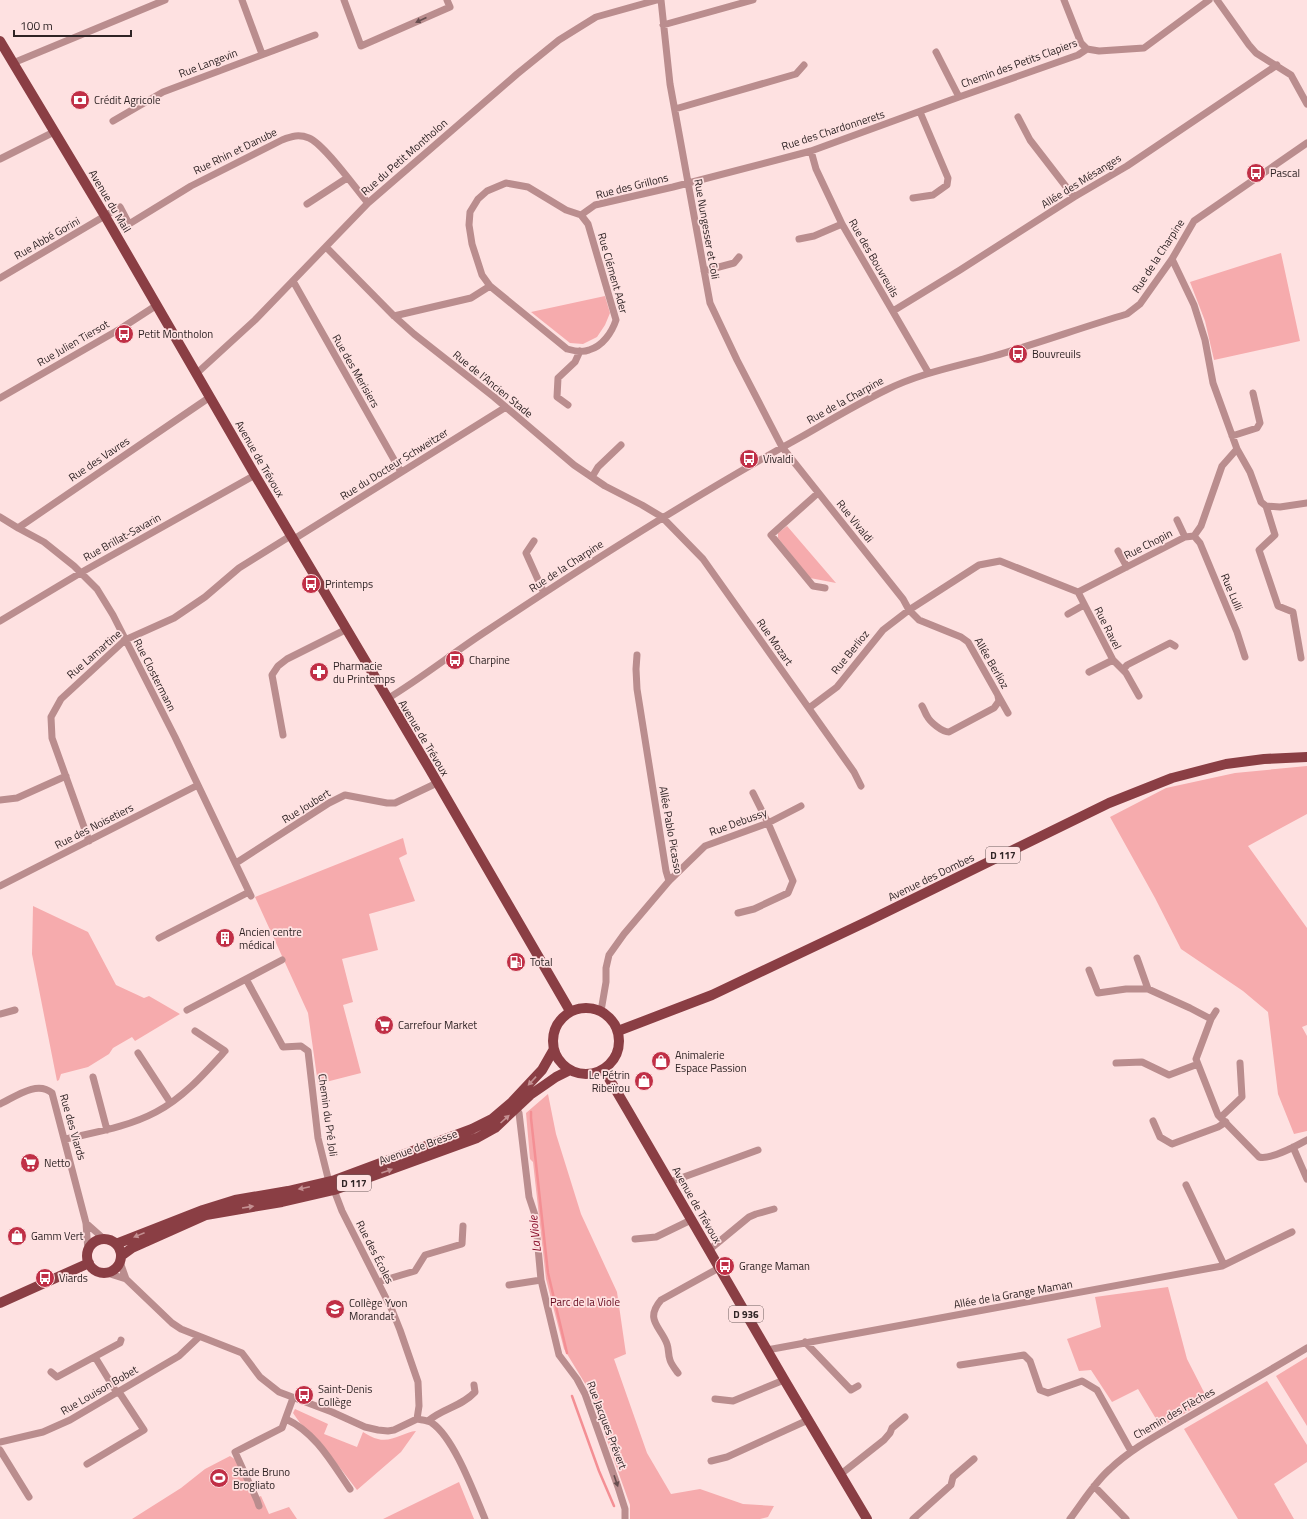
<svg xmlns="http://www.w3.org/2000/svg" width="1307" height="1519" font-family="'Titillium Web',sans-serif">
	<style>
		.green { fill: #f6abad }
		.lines { fill: none; stroke-linecap: round; stroke-linejoin: round }
		.stream { stroke: #f48f94; stroke-width: 2.5 }
		.street { stroke: #ba8d8e; stroke-width: 7 }
		.primary { stroke: #8a3e44; stroke-width: 10 }
		.oneway { fill: #674e4f }
		.oneway2 { fill: #c49092 }
		.labels { text-anchor: middle; stroke-width: 3.5; stroke-linejoin: round; paint-order: stroke }
		.shield { fill: #fee1e1; stroke: #6d5d5d; stroke-width: 1 }
		.shield-label { font-size: 10px; font-weight: bold; fill: #2f2425 }
		.street-label { font-size: 11px; fill: #2f2425; stroke: #fee1e1 }
		.poi-label { font-size: 11px; fill: #2f2425; stroke: #fee1e1; text-anchor: start }
		.park-label { font-size: 11px; fill: #64071c; stroke: #fee1e1 }
		.water-label { font-size: 12px; font-style: italic; fill: #860a27; stroke: #fee1e1 }
	</style>
	<rect width="100%" height="100%" fill="#fee1e1"/>
	<path class="green" d="M1281 253 1300 341 1214 360 1205 321 1190 282Z
		M605 296 610 313 605 325 597 337 583 344 570 343 531 312Z
		M787 526 836 583 810 578 778 538V533Z
		M1307 766V814L1248 846 1307 928V1025L1302 1027 1307 1036V1131L1294 1134 1278 1094 1268 1012 1243 991 1181 949 1155 898 1110 817 1166 788 1235 773Z
		M403 838 407 854 399 858 415 901 369 914 378 950 342 959 353 1002 343 1005 361 1073 318 1084 308 1013 255 897Z
		M33 906 88 932 116 985 144 998 149 996 180 1014 135 1041 132 1037 113 1048 109 1054 88 1067 61 1074 59 1080 57 1081 32 954Z
		M548 1094 556 1134 581 1214 617 1292 626 1354 614 1359 647 1453 671 1494 700 1489 743 1504 774 1506 768 1517 760 1519H630V1505L589 1390 564 1349 546 1279 533 1162 530 1159 526 1113Z
		M1168 1287 1187 1359 1208 1400 1161 1427 1138 1389 1112 1402 1091 1370 1079 1371 1067 1339 1101 1327 1095 1297Z
		M1307 1357V1426L1276 1376Z
		M1267 1381 1307 1445V1462L1274 1484 1294 1519H1238L1184 1429Z
		M295 1409 328 1424 324 1434 357 1447 363 1432C368 1435 373 1438 378 1439 391 1443 404 1432 416 1431L401 1452 357 1490 321 1443 300 1423 293 1413Z
		M230 1456 236 1460 254 1499 261 1496 269 1514 289 1507 297 1519H132L181 1488 205 1469Z
		M459 1482 474 1519H383Z"/>
	<g class="lines">
		<path class="stream" d="M531 1112V1118L548 1273 567 1353
			M572 1396 599 1471 614 1506"/>
		<path class="street" d="M242 0 262 54
			M344 0 361 46 450 7 447 0
			M661 0 670 84 710 303 737 360 782 447 903 599 909 610 919 620 961 637 968 642 1008 713
			M1064 0 1081 43 1087 49 1099 51 1144 48 1209 0
			M1217 0 1249 45 1256 53 1291 75 1307 104
			M663 25 753 0
			M936 52 959 97 1078 55 1087 49
			M13 63 165 0
			M675 109 796 74 804 65
			M1018 117 1030 140 1074 197
			M113 121 163 92 315 35
			M811 151 816 169 842 224 928 372
			M0 159 54 132
			M913 198 933 195 947 185 948 178 920 112
			M307 204 347 178
			M799 239 814 236 842 224
			M326 247 394 316 414 334 494 397 574 465 605 486 642 505 662 517 703 559 854 772 861 786
			M704 271 734 263 739 257
			M0 278 120 207 129 224 191 186 282 140C292 136 299 134 309 138 324 144 356 189 368 203
			M293 281 401 472
			M490 286 567 349C574 351 582 353 589 350 603 346 612 332 616 320L588 224 581 215
			M893 311 960 270 1074 197 1127 166 1277 65
			M394 316 471 298 490 286 482 275 472 244 469 225 470 212 478 199 487 191 506 183 528 187 566 210 581 215 595 205 673 187 811 151 959 97
			M196 374 255 320 368 203 517 74 559 40 596 17 657 0
			M0 398 120 329 157 305
			M568 405 557 397 558 378 575 362 580 351
			M1232 436 1257 428 1260 423 1253 393
			M1237 449 1250 472 1261 502 1266 506 1280 507 1307 503
			M592 477 598 467 621 445
			M818 493 771 535 813 586 825 588
			M1266 506 1275 535 1259 550 1278 606 1293 612 1301 658
			M0 517 18 528 210 397
			M1177 520 1185 537
			M18 528 44 542 74 566 97 589 113 615 175 737 251 896
			M1194 536 1200 543 1237 632 1245 657
			M294 539 506 407
			M534 541 526 553 544 593
			M1118 551 1127 567
			M1078 592 1113 660 1126 673 1139 696
			M1068 614 1084 605
			M0 621 82 572 255 475
			M637 655 636 669 637 689 666 871 669 881
			M1123 670 1127 665 1170 643 1175 646
			M1089 672 1113 660
			M387 699C422 678 454 652 488 630 590 562 694 496 801 437 829 421 857 404 886 390 920 373 958 366 994 356 1039 343 1083 327 1127 314L1140 304 1172 259 1194 221 1307 143
			M922 706C924 709 925 713 927 716 930 722 942 732 949 732L994 708 999 701 998 696
			M809 708 837 687 883 630 909 610 979 565 1000 561 1078 592 1185 537 1194 536 1201 526 1222 466 1237 449 1213 383 1205 340 1194 305 1172 259
			M283 735 272 675 278 666 287 659 347 629
			M0 800 17 798 66 776
			M89 841 52 738 51 717 61 699 125 640 174 618 205 597 239 568 292 535
			M236 863 329 803 345 795 387 803H395L437 783
			M0 886 198 785
			M738 913 754 909 788 893 793 881 768 823 753 793
			M159 938 249 892
			M1137 958 1148 989
			M1089 970 1098 993 1126 989H1148L1190 1008 1211 1019
			M246 979 283 1047 301 1046 308 1051 318 1138 329 1182 334 1190 342 1211 392 1310 400 1330 418 1382 419 1406 417 1419
			M187 1010 282 960
			M601 1011 606 982V968L609 955 624 934 669 881 705 846 768 823 801 806
			M1216 1011 1211 1019 1196 1059 1218 1115 1259 1157C1271 1160 1296 1146 1307 1140
			M0 1014 15 1010
			M138 1053 170 1102
			M1116 1063 1142 1062 1169 1075 1198 1064
			M93 1077 107 1130
			M0 1104C15 1097 37 1080 52 1093L86 1223 88 1251
			M514 1106 519 1113 529 1197 535 1215 541 1280 559 1355 577 1379 585 1394 618 1487 625 1509V1519
			M1221 1117 1242 1097 1240 1063
			M1153 1121 1160 1137 1172 1144 1218 1127 1226 1122
			M66 1139C96 1132 128 1127 156 1112 183 1098 205 1073 225 1051L195 1031
			M1293 1147 1307 1179
			M670 1182 758 1150
			M1186 1185 1224 1265
			M86 1223 104 1239
			M635 1239 656 1237 691 1220
			M709 1250 749 1217 756 1214 774 1209
			M120 1262 126 1279 172 1323 181 1329 242 1353 260 1377 279 1392 332 1412 365 1427 378 1430 388 1431 394 1430 417 1419
			M107 1273 126 1279
			M378 1282 415 1271 425 1255 462 1244 463 1226
			M509 1285 541 1280
			M805 1342 851 1390 858 1386
			M767 1350 1222 1266 1292 1232
			M95 1357 117 1393
			M960 1365 1024 1355 1030 1361 1040 1390 1048 1393 1082 1381 1097 1390 1131 1451
			M51 1372 57 1377 120 1343 121 1340
			M678 1373C675 1369 671 1364 670 1360 668 1355 669 1349 667 1344 661 1327 644 1320 661 1300L719 1268
			M715 1399 733 1401 784 1380
			M286 1419C316 1433 332 1463 350 1489
			M417 1419C421 1420 428 1420 432 1423 454 1438 474 1493 485 1519
			M428 1421C443 1408 461 1407 475 1392L474 1385
			M0 1442 43 1432 70 1420 179 1356 199 1337
			M0 1450 29 1497
			M711 1461 727 1457 808 1420
			M87 1464 144 1430 119 1392
			M841 1474 884 1440 890 1433 892 1428 905 1417
			M1094 1486 1126 1519
			M259 1506 257 1500 235 1452 282 1428 293 1398
			M913 1519 951 1485 953 1477 974 1459
			M1070 1519C1083 1502 1094 1483 1110 1469 1130 1450 1154 1437 1178 1423 1221 1398 1264 1374 1307 1348"/>
		<path class="primary" d="M0 41 105 216 255 475 429 768 570 1011
			M553 1041a33 33 0 1 1 66 0a33 33 0 1 1-66 0Z
			M618 1031 712 995 868 921 1109 803 1172 778 1226 764 1264 759 1307 757
			M604 1070C665 1173 724 1277 785 1381 812 1427 840 1473 867 1519
			M87 1256a17 17 0 1 1 34 0a17 17 0 1 1-34 0Z
			M116 1244 203 1210 235 1200 288 1191 335 1180 472 1129 492 1119 512 1102 542 1070 554 1049
			M121 1256 132 1248 206 1215 282 1202 334 1190 477 1138 495 1128 530 1095 546 1084 556 1077 570 1070
			M0 1303 89 1263"/>
	</g>
	<defs><path id="oneway-solid" d="M-6-.8H1V-3.2L6.5 0L1 3.2V.8H-6Z"/></defs>
	<g class="oneway">
		<use href="#oneway-solid" transform="translate(421 20) rotate(156)"/>
		<use href="#oneway-solid" transform="translate(616 1481) rotate(71)"/>
	</g>
	<g class="oneway2">
		<use href="#oneway-solid" transform="translate(532 1081) rotate(133)"/>
		<use href="#oneway-solid" transform="translate(505 1119) rotate(-42)"/>
		<use href="#oneway-solid" transform="translate(387 1171) rotate(-20)"/>
		<use href="#oneway-solid" transform="translate(304 1188) rotate(168)"/>
		<use href="#oneway-solid" transform="translate(248 1207) rotate(-9)"/>
		<use href="#oneway-solid" transform="translate(139 1235) rotate(158)"/>
	</g>
	<defs>
		<g id="bank-disc" transform="scale(1)"><circle r="9.5" fill="#c02f46" stroke="#fee1e1"/><path d="M-6-4H6V4H-6ZM0-2.3a2.3 2.3 0 1 0 0 4.6a2.3 2.3 0 1 0 0-4.6Z" fill="#fff"/></g>
		<g id="bus-disc" transform="scale(1)"><circle r="9.5" fill="#c02f46" stroke="#fee1e1"/><path d="M-5-6H5V4H4V6H2V4H-2V6H-4V4H-5ZM-3.5-4V0h7V-4ZM-3.5 1.2v1.5H-2V1.2ZM2 1.2v1.5H3.5V1.2Z" fill="#fff"/></g>
		<g id="pharmacy-disc" transform="scale(1)"><circle r="9.5" fill="#c02f46" stroke="#fee1e1"/><path d="M-2-6h4v4h4v4h-4v4h-4v-4h-4v-4h4Z" fill="#fff"/></g>
		<g id="building-disc" transform="scale(1)"><circle r="9.5" fill="#c02f46" stroke="#fee1e1"/><path d="M-4-6H4V6H1V3H-1V6H-4ZM-2.5-4.3h1.7v1.8h-1.7ZM.8-4.3h1.7v1.8H.8ZM-2.5-1h1.7V.8h-1.7ZM.8-1h1.7V.8H.8Z" fill="#fff"/></g>
		<g id="fuel-disc" transform="scale(1)"><circle r="9.5" fill="#c02f46" stroke="#fee1e1"/><path d="M-5.5-6h7V0h2V4h1.3V-2.5L3-4.5l.8-.8L6-3V5H2.5V1h-1V6h-7ZM-4.2-4.7v3.2H.2V-4.7Z" fill="#fff"/></g>
		<g id="supermarket-disc" transform="scale(1)"><circle r="9.5" fill="#c02f46" stroke="#fee1e1"/><path d="M-6-5.5h2.5l.6 2H6L4.5 2H-2.5L-4.4-4H-6ZM-1.5 3.2a1.3 1.3 0 1 0 .1 0ZM3 3.2a1.3 1.3 0 1 0 .1 0Z" fill="#fff"/></g>
		<g id="shop-disc" transform="scale(1)"><circle r="9.5" fill="#c02f46" stroke="#fee1e1"/><path d="M-5-2.5h2.3a2.7 3.5 0 0 1 5.4 0H5L5.5 6h-11ZM-1.5-2.5h3a1.5 2.3 0 0 0-3 0Z" fill="#fff"/></g>
		<g id="school-disc" transform="scale(1)"><circle r="9.5" fill="#c02f46" stroke="#fee1e1"/><path d="M0-5L7-2L0 1L-7-2ZM-4 1L0 2.5L4 1V4Q0 6-4 4Z" fill="#fff"/></g>
		<g id="stadium-disc" transform="scale(1)"><circle r="9.5" fill="#c02f46" stroke="#fee1e1"/><path d="M0-5a6.5 5 0 1 0 0 10a6.5 5 0 1 0 0-10ZM-3.5-1.8h7v3.6h-7Z" fill="#fff"/></g>
	</defs>
	<g fill-rule="evenodd">
		<use href="#bank-disc" x="80" y="100"/>
		<use href="#bus-disc" x="1256" y="173"/>
		<use href="#bus-disc" x="124" y="334"/>
		<use href="#bus-disc" x="1018" y="354"/>
		<use href="#bus-disc" x="749" y="459"/>
		<use href="#bus-disc" x="311" y="584"/>
		<use href="#bus-disc" x="455" y="660"/>
		<use href="#pharmacy-disc" x="319" y="672"/>
		<use href="#building-disc" x="225" y="938"/>
		<use href="#fuel-disc" x="516" y="962"/>
		<use href="#supermarket-disc" x="384" y="1025"/>
		<use href="#shop-disc" x="661" y="1061"/>
		<use href="#shop-disc" x="644" y="1081"/>
		<use href="#supermarket-disc" x="30" y="1163"/>
		<use href="#shop-disc" x="17" y="1236"/>
		<use href="#bus-disc" x="725" y="1266"/>
		<use href="#bus-disc" x="45" y="1278"/>
		<use href="#school-disc" x="335" y="1309"/>
		<use href="#bus-disc" x="304" y="1395"/>
		<use href="#stadium-disc" x="219" y="1478"/>
	</g>
	<g class="labels">
		<g class="shield">
			<rect x="986" y="847" width="34" height="16" rx="3"/>
			<rect x="337" y="1175" width="34" height="16" rx="3"/>
			<rect x="729" y="1306" width="34" height="16" rx="3"/>
		</g>
		<g class="shield-label">
			<text x="1003" y="859">D 117</text>
			<text x="354" y="1187">D 117</text>
			<text x="746" y="1318">D 936</text>
		</g>
		<g class="street-label">
			<text transform="translate(208 63) rotate(-21)" y="4">Rue Langevin</text>
			<text transform="translate(1019 63) rotate(-20)" y="4">Chemin des Petits Clapiers</text>
			<text transform="translate(833 130) rotate(-18)" y="4">Rue des Chardonnerets</text>
			<text transform="translate(235 151) rotate(-26)" y="4">Rue Rhin et Danube</text>
			<text transform="translate(404 157) rotate(-41)" y="4">Rue du Petit Montholon</text>
			<text transform="translate(1081 181) rotate(-32)" y="4">Allée des Mésanges</text>
			<text transform="translate(632 186) rotate(-14)" y="4">Rue des Grillons</text>
			<text transform="translate(110 201) rotate(59)" y="4">Avenue du Mail</text>
			<text transform="translate(707 229) rotate(80)" y="4">Rue Nungesser et Coli</text>
			<text transform="translate(47 238) rotate(-30)" y="4">Rue Abbé Gorini</text>
			<text transform="translate(1158 256) rotate(-57)" y="4">Rue de la Charpine</text>
			<text transform="translate(874 258) rotate(60)" y="4">Rue des Bouvreuils</text>
			<text transform="translate(613 273) rotate(74)" y="4">Rue Clément Ader</text>
			<text transform="translate(73 343) rotate(-30)" y="4">Rue Julien Tiersot</text>
			<text transform="translate(356 371) rotate(60)" y="4">Rue des Merisiers</text>
			<text transform="translate(493 384) rotate(39)" y="4">Rue de l’Ancien Stade</text>
			<text transform="translate(845 400) rotate(-29)" y="4">Rue de la Charpine</text>
			<text transform="translate(99 459) rotate(-34)" y="4">Rue des Vavres</text>
			<text transform="translate(260 459) rotate(60)" y="4">Avenue de Trévoux</text>
			<text transform="translate(394 464) rotate(-32)" y="4">Rue du Docteur Schweitzer</text>
			<text transform="translate(855 521) rotate(51)" y="4">Rue Vivaldi</text>
			<text transform="translate(122 537) rotate(-29)" y="4">Rue Brillat-Savarin</text>
			<text transform="translate(1148 544) rotate(-27)" y="4">Rue Chopin</text>
			<text transform="translate(566 566) rotate(-33)" y="4">Rue de la Charpine</text>
			<text transform="translate(1232 592) rotate(67)" y="4">Rue Lulli</text>
			<text transform="translate(1108 628) rotate(63)" y="4">Rue Ravel</text>
			<text transform="translate(775 642) rotate(55)" y="4">Rue Mozart</text>
			<text transform="translate(850 652) rotate(-51)" y="4">Rue Berlioz</text>
			<text transform="translate(94 654) rotate(-41)" y="4">Rue Lamartine</text>
			<text transform="translate(992 663) rotate(60)" y="4">Allée Berlioz</text>
			<text transform="translate(155 675) rotate(63)" y="4">Rue Clostermann</text>
			<text transform="translate(424 738) rotate(59)" y="4">Avenue de Trévoux</text>
			<text transform="translate(306 806) rotate(-32)" y="4">Rue Joubert</text>
			<text transform="translate(738 822) rotate(-20)" y="4">Rue Debussy</text>
			<text transform="translate(94 826) rotate(-27)" y="4">Rue des Noisetiers</text>
			<text transform="translate(671 830) rotate(80)" y="4">Allée Pablo Picasso</text>
			<text transform="translate(931 877) rotate(-26)" y="4">Avenue des Dombes</text>
			<text transform="translate(328 1115) rotate(82)" y="4">Chemin du Pré Joli</text>
			<text transform="translate(73 1127) rotate(74)" y="4">Rue des Viards</text>
			<text transform="translate(418 1147) rotate(-20)" y="4">Avenue de Bresse</text>
			<text transform="translate(697 1205) rotate(60)" y="4">Avenue de Trévoux</text>
			<text transform="translate(375 1252) rotate(63)" y="4">Rue des Écoles</text>
			<text transform="translate(1013 1294) rotate(-10)" y="4">Allée de la Grange Maman</text>
			<text transform="translate(99 1390) rotate(-30)" y="4">Rue Louison Bobet</text>
			<text transform="translate(1174 1413) rotate(-30)" y="4">Chemin des Flèches</text>
			<text transform="translate(607 1425) rotate(69)" y="4">Rue Jacques Prévert</text>
		</g>
		<g class="poi-label">
			<text x="94" y="104">Crédit Agricole</text>
			<text x="1270" y="177">Pascal</text>
			<text x="138" y="338">Petit Montholon</text>
			<text x="1032" y="358">Bouvreuils</text>
			<text x="763" y="463">Vivaldi</text>
			<text x="325" y="588">Printemps</text>
			<text x="469" y="664">Charpine</text>
			<text x="333" y="670">Pharmacie<tspan x="333" dy="13">du Printemps</tspan></text>
			<text x="239" y="936">Ancien centre<tspan x="239" dy="13">médical</tspan></text>
			<text x="530" y="966">Total</text>
			<text x="398" y="1029">Carrefour Market</text>
			<text x="675" y="1059">Animalerie<tspan x="675" dy="13">Espace Passion</tspan></text>
			<text x="630" y="1079" text-anchor="end">Le Pétrin<tspan x="630" dy="13">Ribeïrou</tspan></text>
			<text x="44" y="1167">Netto</text>
			<text x="31" y="1240">Gamm Vert</text>
			<text x="739" y="1270">Grange Maman</text>
			<text x="59" y="1282">Viards</text>
			<text x="349" y="1307">Collège Yvon<tspan x="349" dy="13">Morandat</tspan></text>
			<text x="318" y="1393">Saint-Denis<tspan x="318" dy="13">Collège</tspan></text>
			<text x="233" y="1476">Stade Bruno<tspan x="233" dy="13">Brogliato</tspan></text>
		</g>
		<g class="park-label">
			<text x="585" y="1306">Parc de la Viole</text>
		</g>
		<g class="water-label">
			<text transform="translate(535 1234) rotate(-96)" y="4">La Viole</text>
		</g>
	</g>
	<path d="M14 30v6h117v-6" fill="none" stroke="#2f2425" stroke-width="2"/>
	<text x="20" y="30" font-size="12" fill="#2f2425" stroke="#fee1e1" stroke-width="3" paint-order="stroke">100 m</text>
</svg>
